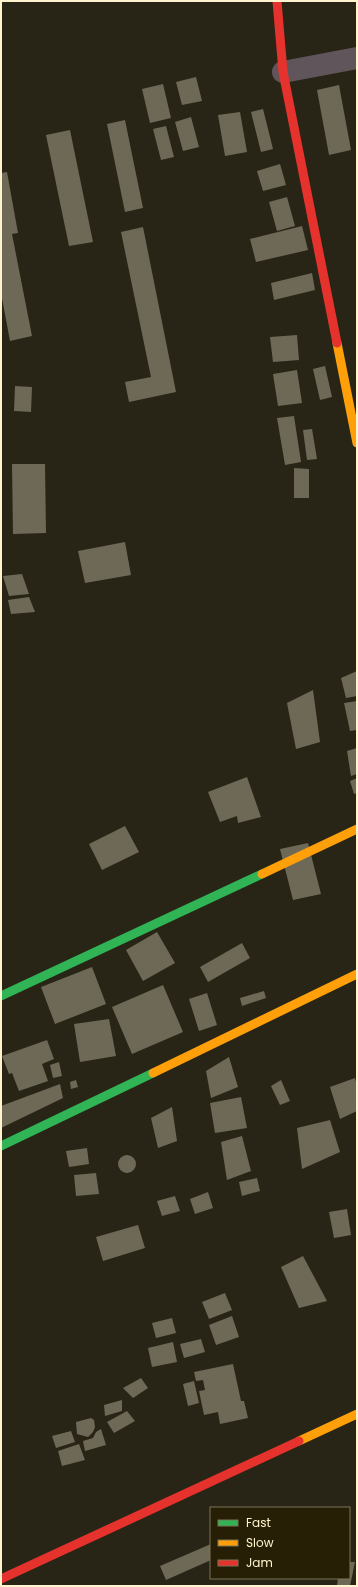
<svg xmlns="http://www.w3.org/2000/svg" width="358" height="1587" font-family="Poppins,sans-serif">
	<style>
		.building { fill: #6e6956 }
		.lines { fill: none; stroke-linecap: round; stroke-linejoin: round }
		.street { stroke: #61555c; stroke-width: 22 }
		.fast { stroke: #30b455; stroke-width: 9 }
		.slow { stroke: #ff9f0a; stroke-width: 9 }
		.jam { stroke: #e5322d; stroke-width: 9 }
	</style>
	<rect width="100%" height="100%" fill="#282517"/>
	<path class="building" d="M196 77 202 101 182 105 176 82Z
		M163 84 171 118 150 123 142 89Z
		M339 85 351 150 329 155 317 90Z
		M263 109 273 149 261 152 251 112Z
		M240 112 247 152 225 156 218 115Z
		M191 117 199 147 183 151 175 122Z
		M125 120 143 208 125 212 107 124Z
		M166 126 174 157 161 160 153 129Z
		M70 130 93 242 69 246 46 135Z
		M280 164 286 185 263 191 257 171Z
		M7 172 18 233 12 234 32 336 10 341 1 293V173Z
		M287 197 295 226 277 231 269 202Z
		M302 226 308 250 256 262 250 239Z
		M143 227 176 392 129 402 125 382 151 377 121 232Z
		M312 273 315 290 274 300 271 283Z
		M297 335 299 360 273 362 270 337Z
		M325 366 332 397 320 400 313 369Z
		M297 370 302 403 278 406 273 374Z
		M15 386 32 387 31 412 14 411Z
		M294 416 301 462 285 465 277 418Z
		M312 429 317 459 307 460 303 430Z
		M12 464H45L46 533 13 534Z
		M294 468 309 469V498H294Z
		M125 542 131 575 85 583 78 551Z
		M22 574 29 594 9 596 3 576Z
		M29 597 35 612 11 614 8 600Z
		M357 671V696L346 698 341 678Z
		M313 690 320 742 296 749 287 703Z
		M357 701V730L350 731 344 703Z
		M357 748V774L351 776 347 751Z
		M247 777 261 817 238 823 237 816 220 822 208 792Z
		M357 778V793L354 794 350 781Z
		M125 826 139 852 102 870 89 844Z
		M308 843 321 894 293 900 280 849Z
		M157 932 175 963 143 981 126 950Z
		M242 943 250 958 208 982 200 967Z
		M92 967 106 1004 55 1024 41 987Z
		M163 985 183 1032 132 1054 112 1007Z
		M264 991 266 998 242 1006 240 998Z
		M207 993 217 1025 199 1031 189 999Z
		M109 1019 116 1056 80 1062 74 1024Z
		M47 1040 54 1059 42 1064 48 1081 19 1091 12 1073 9 1074 2 1056Z
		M229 1057 238 1087 211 1098 206 1071Z
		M59 1062 62 1076 53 1078 50 1065Z
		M355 1078 357 1086V1111L340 1119 330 1087Z
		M76 1080 78 1087 71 1089 70 1082Z
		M281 1080 290 1101 280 1105 271 1086Z
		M60 1084 63 1098 1 1128V1106Z
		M241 1097 247 1128 215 1133 210 1103Z
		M172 1107 177 1141 158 1148 151 1118Z
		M330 1120 340 1152 302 1169 297 1128Z
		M242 1136 251 1171 227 1180 221 1142Z
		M87 1148 89 1164 69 1167 66 1151Z
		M118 1164a9 9 0 1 1 18 0a9 9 0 1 1-18 0Z
		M96 1173 99 1194 76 1196 74 1175Z
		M257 1178 260 1191 242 1196 239 1182Z
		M208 1192 213 1208 195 1214 190 1199Z
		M175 1196 180 1211 162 1216 157 1201Z
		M347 1209 351 1235 334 1238 329 1212Z
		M138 1225 145 1248 103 1261 96 1237Z
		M303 1256 327 1301 299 1308 281 1267Z
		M225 1293 232 1310 209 1319 202 1302Z
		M232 1316 239 1337 216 1345 209 1325Z
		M172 1318 176 1333 156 1338 152 1323Z
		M201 1339 205 1352 184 1358 180 1344Z
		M173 1342 177 1362 152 1367 148 1348Z
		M233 1364 241 1401H244L248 1418 220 1424 218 1412 204 1415 199 1391 205 1390 203 1380 196 1381 194 1372Z
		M141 1378 148 1388 133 1398 123 1388Z
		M194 1381 199 1403 188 1406 183 1384Z
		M122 1400V1411L105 1416 104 1405Z
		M127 1411 135 1421 114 1433 107 1422Z
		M91 1418 94 1420 95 1427 93 1432 88 1437 77 1434 76 1422Z
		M101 1429 106 1445 85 1451 83 1441 93 1438 96 1432Z
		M71 1431 75 1442 56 1448 52 1436Z
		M79 1444 85 1460 62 1466 58 1451Z
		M211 1544V1560L166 1580 160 1566Z
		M349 1562H355L350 1586H337L338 1578H349Z"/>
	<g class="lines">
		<path class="street" d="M283 72 357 58"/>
		<path class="fast" d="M1 996 262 874
			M1 1146 153 1073"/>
		<path class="slow" d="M337 343 357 443
			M262 874 357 829
			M153 1073 357 974
			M299 1441 357 1414"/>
		<path class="jam" d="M277 1 283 72 337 343
			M1 1579 299 1441"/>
	</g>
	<rect width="358" height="1587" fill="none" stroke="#fff4cd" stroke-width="4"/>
	<rect x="210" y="1507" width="140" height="72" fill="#261f06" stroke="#7d7456"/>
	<rect x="218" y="1520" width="20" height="6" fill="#30b455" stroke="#7d7456"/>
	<text x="246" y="1527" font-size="12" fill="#fff4cd">Fast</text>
	<rect x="218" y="1540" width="20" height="6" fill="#ff9f0a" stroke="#7d7456"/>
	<text x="246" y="1547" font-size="12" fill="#fff4cd">Slow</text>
	<rect x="218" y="1560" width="20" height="6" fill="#e5322d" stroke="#7d7456"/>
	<text x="246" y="1567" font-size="12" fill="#fff4cd">Jam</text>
</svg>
